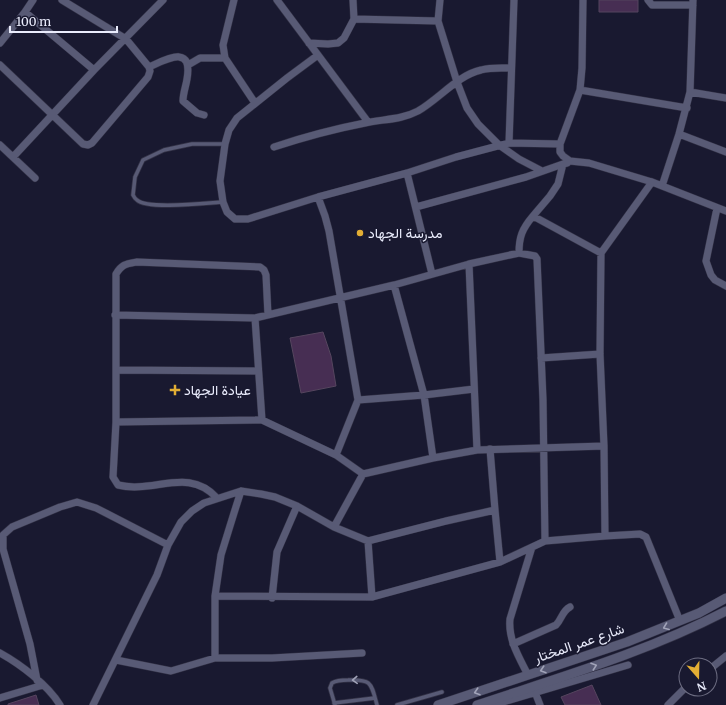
<svg xmlns="http://www.w3.org/2000/svg" width="726" height="705" font-family="Merriweather,Vazirmatn,serif">
	<style>
		.building { fill: #472e53; stroke: #55455e }
		.lines { fill: none; stroke-linecap: round; stroke-linejoin: round }
		.service-casing { stroke: #333246; stroke-width: 5 }
		.minor-casing { stroke: #333246; stroke-width: 8 }
		.tertiary-casing { stroke: #333246; stroke-width: 10 }
		.service { stroke: #585a75; stroke-width: 3.5 }
		.minor { stroke: #585a75; stroke-width: 7 }
		.tertiary { stroke: #585a75; stroke-width: 9 }
		.oneway { stroke: #a1a3b8 }
		.poi-dot { fill: #e3ae34; stroke: #191930; stroke-width: 1.5 }
		.labels { text-anchor: middle; stroke-width: 3; stroke-linejoin: round; paint-order: stroke }
		.poi-label { font-size: 14px; fill: #eaecfc; stroke: #191930; text-anchor: start }
		.street-label { font-size: 14px; fill: #eaecfc; stroke: #191930 }
	</style>
	<rect width="100%" height="100%" fill="#191930"/>
	<path class="building" d="M599 0H638V12H599Z
		M323 332 331 356 336 386 301 393 290 338Z
		M592 685 601 705H565L561 697Z
		M36 695 39 705H8V704Z"/>
	<g class="lines">
		<g class="service-casing">
			<path id="service" d="M223 202C207 203 147 210 137 200 135 199 134 197 133 195L135 177 143 160 164 150 192 144H225
				M334 703 375 698
				M335 705 330 688 332 683C337 680 342 680 348 680 372 679 371 683 377 705
				M397 705 442 692"/>
		</g>
		<g class="minor-casing">
			<path id="minor" d="M234 0 223 45 225 58 255 103
				M277 0 368 122
				M583 0 582 68 580 90 560 144V152L563 156 570 161 589 163 652 182 726 211
				M648 0 652 5H693
				M25 12 94 70
				M354 19 438 21 440 0
				M438 21 457 82 467 108 478 124 499 145 519 159 542 171
				M0 43 25 12 33 0
				M309 43 328 44 338 43 344 38 354 19 353 0
				M318 55 287 78 237 118 229 130 225 144 220 181 223 202 227 212 235 219H248L318 197 407 173
				M0 65 83 144 88 145 92 143 148 77 150 71 149 67 126 39 62 0
				M188 65 200 58H225
				M149 67C167 59 193 44 187 79 186 86 183 93 183 101L197 113 204 115
				M580 90 687 108
				M690 92 726 98
				M679 134 726 152
				M509 143 514 0
				M0 145 35 178
				M274 147C304 137 334 129 365 123 383 119 401 120 418 111 439 99 458 75 481 70 491 67 502 68 511 68
				M13 157 94 70 163 0
				M662 186 679 134 690 92 693 0
				M318 197 325 216 329 231 358 400 336 455
				M416 207 526 177 563 164
				M717 208 706 261 711 275 715 280 726 286
				M533 216 550 196 558 184 563 164 567 163
				M519 253C519 237 522 229 533 216L601 253
				M469 264 477 450
				M432 274 407 173 456 157 509 143 560 144
				M394 285 424 395 433 458
				M115 315 255 318
				M541 358 600 354
				M116 370V274C122 264 126 264 137 262L260 267 264 270 266 275 268 315
				M258 371 116 370V422L262 420
				M358 400 424 395 474 389
				M116 422 113 477 118 485C154 494 188 466 217 498
				M490 449 495 510
				M363 474 433 458 477 450 604 446
				M241 491 234 513 221 555 215 596 372 597 500 562 545 541 605 536 604 446 600 354 601 253 652 182
				M334 527 363 474 336 455 262 420 255 318 394 285 469 264 519 253 535 256 537 259 543 400 545 541
				M605 536 640 534 646 537 680 621
				M368 541 372 597
				M272 598 277 552 297 506
				M513 644 556 625C562 619 562 611 570 607
				M0 653C20 664 48 685 60 705
				M215 658V596
				M116 660 171 671 215 658H272L362 653
				M710 669 726 656
				M528 675C519 657 508 640 510 619L532 547
				M37 680 30 644 3 549V535L12 527 60 507 77 502 96 508 168 545
				M535 692 540 705
				M0 698 43 685
				M93 705 157 575 168 545 181 522 192 511 204 503 241 491 261 494 275 497 297 506 334 527 368 541 446 521 495 510 500 562
				M493 705 628 665
				M668 705 686 687"/>
		</g>
		<g class="tertiary-casing">
			<path id="tertiary" d="M438 705 627 642 699 613 726 598
				M477 705C561 677 647 652 726 611"/>
		</g>
		<use href="#service" class="service"/>
		<use href="#minor" class="minor"/>
		<use href="#tertiary" class="tertiary"/>
	</g>
	<defs><path id="oneway-chevron" d="M-2-3.5L2.5 0L-2 3.5" fill="none" stroke-width="1.6" stroke-linecap="round" stroke-linejoin="round"/></defs>
	<g class="oneway">
		<use href="#oneway-chevron" transform="translate(666 627) rotate(159)"/>
		<use href="#oneway-chevron" transform="translate(594 666) rotate(-19)"/>
		<use href="#oneway-chevron" transform="translate(543 670) rotate(162)"/>
		<use href="#oneway-chevron" transform="translate(355 680) rotate(177)"/>
		<use href="#oneway-chevron" transform="translate(477 692) rotate(162)"/>
	</g>
	<g class="poi-dot">
		<circle cx="360" cy="233" r="4"/>
		<path d="M173 384h4v4h4v4h-4v4h-4v-4h-4v-4h4z"/>
	</g>
	<g class="labels">
		<g class="poi-label">
			<text x="368" y="238">مدرسة الجهاد</text>
			<text x="184" y="395">عيادة الجهاد</text>
		</g>
		<g class="street-label">
			<text transform="translate(579 643) rotate(-19)" y="5">شارع عمر المختار</text>
		</g>
	</g>
	<g transform="translate(698 677) rotate(160)"><circle r="19" fill="#191930" stroke="#6d6d82"/>
	<path d="M0-3L7 15L0 10L-7 15Z" fill="#e3ae34"/>
	<text y="-6" font-size="11" font-weight="bold" text-anchor="middle" fill="#eaecfc">N</text>
	</g>
	<path d="M10 26v6h107v-6" fill="none" stroke="#eaecfc" stroke-width="2"/>
	<text x="16" y="26" font-size="12" fill="#eaecfc" stroke="#191930" stroke-width="3" paint-order="stroke">100 m</text>
</svg>
